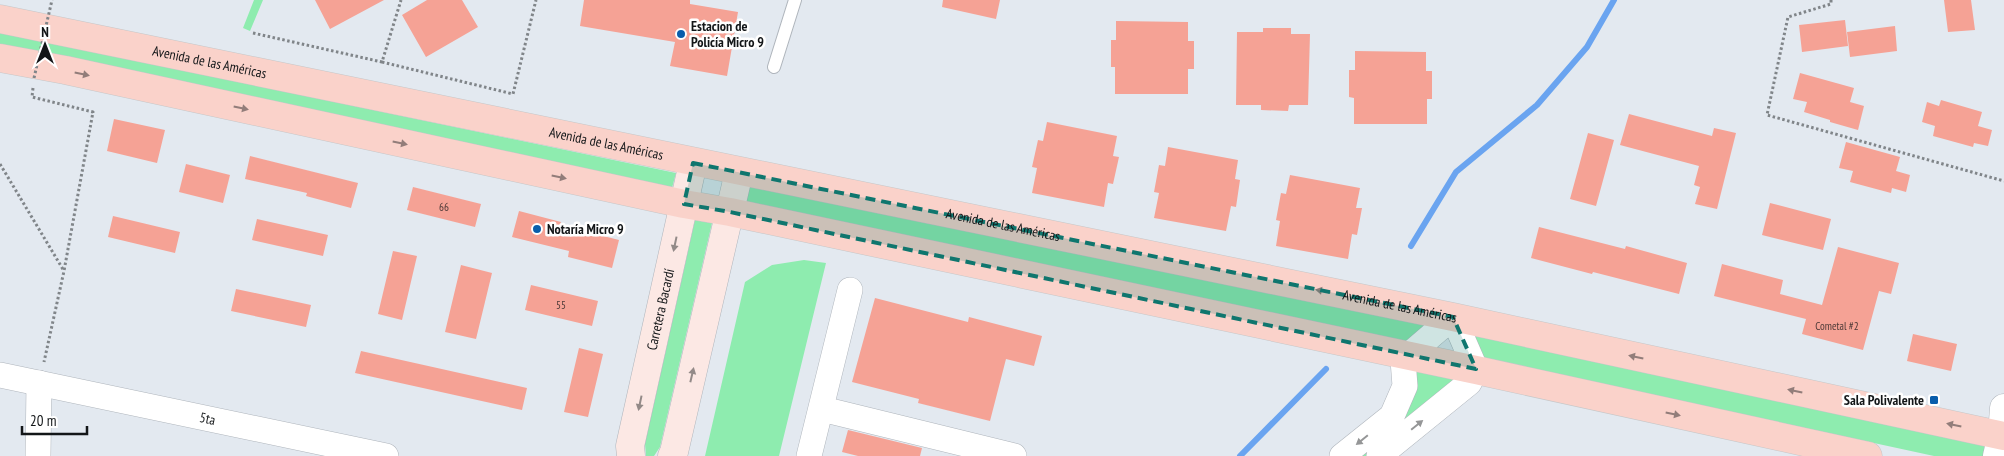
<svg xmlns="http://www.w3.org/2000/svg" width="2004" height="456" font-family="'PT Sans Narrow',sans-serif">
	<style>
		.green { fill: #8eecaf }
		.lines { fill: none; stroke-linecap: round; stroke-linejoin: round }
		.stream { stroke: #6aa4f0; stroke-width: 6 }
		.building { fill: #f5a295 }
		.service-casing { stroke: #afb5bc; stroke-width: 14 }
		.minor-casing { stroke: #afb5bc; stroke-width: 26 }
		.tertiary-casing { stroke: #afb5bc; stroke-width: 29 }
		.secondary-casing { stroke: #afb5bc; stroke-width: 29 }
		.primary-casing { stroke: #c6c7c8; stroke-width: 29 }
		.path { stroke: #808589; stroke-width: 3; stroke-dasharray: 2.5 2.5; stroke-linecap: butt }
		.service { stroke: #fff; stroke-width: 12 }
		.minor { stroke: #fff; stroke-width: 25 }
		.tertiary { stroke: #fff; stroke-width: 28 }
		.secondary { stroke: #fce8e4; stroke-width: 28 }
		.primary { stroke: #fad2ca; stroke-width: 28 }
		.path-bridge { stroke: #808589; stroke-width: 3; stroke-dasharray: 2.5 2.5; stroke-linecap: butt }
		.oneway { fill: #927d7a }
		.oneway2 { fill: #938a88 }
		.oneway3 { fill: #959697 }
		.marked { fill: #0f766e; fill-opacity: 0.2; stroke: #0f766e; stroke-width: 4; stroke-dasharray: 10 6; stroke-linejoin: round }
		.poi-dot { fill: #095dab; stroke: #fff; stroke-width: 2 }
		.labels { text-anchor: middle; stroke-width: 5; stroke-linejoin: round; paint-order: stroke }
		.number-label { font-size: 11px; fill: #4c3937 }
		.poi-label { font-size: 14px; font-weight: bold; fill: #131618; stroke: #fff; text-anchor: start }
		.street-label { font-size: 14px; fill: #131618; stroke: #fff }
	</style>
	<rect width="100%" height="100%" fill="#e3e9f0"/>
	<path class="green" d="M254 0H263L250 31 243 28Z
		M0 32 676 173 672 188 0 46Z
		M749 186 1428 325 1408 342 746 202Z
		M695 220 712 223 660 447 654 456H646L645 444Z
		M804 260 826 263 779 456H705L745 282 772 265Z
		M1472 335 1985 445 1983 456H1934L1482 358Z
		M1413 370 1458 380 1366 456H1355Z"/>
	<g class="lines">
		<path class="stream" d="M1411 246 1456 172 1537 105 1587 47 1614 0
			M1240 456 1326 369"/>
	</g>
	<path class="building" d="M315 0H384L330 29Z
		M427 0H462L478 27 426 57 402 15Z
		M584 0H690V4L738 12 727 76 670 66 675 42 580 26Z
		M943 0H1000L996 19 942 7Z
		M1944 0H1971L1975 30 1948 32Z
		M1845 20 1848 46 1802 52 1799 25Z
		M1116 21 1188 22V41H1194V69H1188V94H1115V67H1111V40H1116Z
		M1895 26 1897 51 1850 57 1847 32Z
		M1263 28H1291V34H1310L1308 105H1289L1288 111 1261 110V105H1236L1237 32H1263Z
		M1355 51 1426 52V71H1432V99H1427V124H1354V98L1349 97V70H1355Z
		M1800 73 1854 88 1850 102 1864 106 1858 130 1830 122V120L1804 112 1807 102 1793 99Z
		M1941 100 1982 112 1978 126 1992 130 1988 146 1974 143 1973 147 1933 136 1935 126 1922 122 1927 102 1939 106Z
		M1629 114 1712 136 1714 128 1736 133 1717 209 1695 204 1700 187 1694 185 1699 166 1620 145Z
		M114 119 165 130 157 163 107 151Z
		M1047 122 1117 136 1113 156 1119 157 1113 184 1108 183 1104 207 1032 193 1037 168 1032 167 1038 140 1043 141Z
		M1588 133 1614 140 1596 206 1570 199Z
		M1846 142 1900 157 1896 171 1910 175 1906 192 1892 188 1891 193 1850 182 1853 171 1839 168Z
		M1168 147 1238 160 1235 179 1240 180 1236 207 1231 206 1226 231 1154 218 1159 193 1154 192 1159 165 1165 166Z
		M250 156 358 183 351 208 306 196 307 193 245 179Z
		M186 164 230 175 223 203 179 192Z
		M1290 175 1360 188 1356 208H1362L1357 235 1352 234 1348 259 1276 246 1280 221 1276 220 1281 193 1286 194Z
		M413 187 481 204 475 227 407 210Z
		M1770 203 1831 219 1823 250 1762 235Z
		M519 211 561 222 560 225 619 240 612 268 568 257 569 251 512 237Z
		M113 216 180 232 175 253 108 237Z
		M257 219 328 235 323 256 252 240Z
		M1539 227 1625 249 1626 246 1687 263 1679 294 1593 272 1592 274 1531 258Z
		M1838 247 1899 263 1891 294 1879 291 1863 350 1802 334 1806 319 1714 296 1722 264 1783 280 1780 294 1822 305Z
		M393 251 417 256 402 320 378 314Z
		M461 265 492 273 476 339 445 332Z
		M531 285 598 301 592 326 525 310Z
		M236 289 311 305 306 327 231 311Z
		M875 298 968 322 969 317 1042 336 1034 366 1006 359 990 421 918 403 919 399 852 382Z
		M1913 334 1957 344 1951 371 1907 361Z
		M579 348 603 354 588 417 564 412Z
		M361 351 527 388 522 410 355 373Z
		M848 430 922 448 920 456H858L842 452Z"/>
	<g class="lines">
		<g class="service-casing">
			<path id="service" d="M774 67 795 0"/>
		</g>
		<g class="minor-casing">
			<g id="minor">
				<path id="s1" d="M0 375 386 456"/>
				<path d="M822 409 1014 456"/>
				<path d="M38 456 39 383"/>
				<path d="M809 456 850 290"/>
				<path d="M1342 456 1392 416 1405 386 1403 360 1453 317 1476 370 1469 383 1379 456"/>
			</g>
		</g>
		<g class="tertiary-casing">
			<path id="tertiary" d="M1997 456 2002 435 2004 408"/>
		</g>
		<g class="secondary-casing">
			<g id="secondary">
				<path id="s2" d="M631 456 630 446 693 163"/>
				<path d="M672 456 674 452 739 172"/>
			</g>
		</g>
		<g class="primary-casing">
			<g id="primary">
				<path id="s3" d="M0 19 1453 317 2004 436"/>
				<path d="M0 58 65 70 684 204 730 212 1476 370 1868 456"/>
			</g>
		</g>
		<path class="path" d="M1831 0V4L1788 17 1767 115 2004 181
			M253 33 382 62 401 0
			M382 62 513 94 536 0
			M33 88 32 97 93 112 64 271 44 362
			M0 164 64 271"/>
		<use href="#service" class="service"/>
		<use href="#minor" class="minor"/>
		<use href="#tertiary" class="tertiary"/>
		<use href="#secondary" class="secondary"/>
		<use href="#primary" class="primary"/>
		<path class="path-bridge" d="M34 78 52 0"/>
	</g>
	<defs><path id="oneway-solid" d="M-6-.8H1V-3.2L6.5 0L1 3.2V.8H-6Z" transform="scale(1.25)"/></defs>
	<g class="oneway">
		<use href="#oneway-solid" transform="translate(82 74) rotate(12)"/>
		<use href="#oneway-solid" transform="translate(241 108) rotate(12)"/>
		<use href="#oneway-solid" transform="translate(400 143) rotate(12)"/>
		<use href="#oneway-solid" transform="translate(559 177) rotate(12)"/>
		<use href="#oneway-solid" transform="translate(1323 291) rotate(-169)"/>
		<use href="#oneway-solid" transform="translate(1636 357) rotate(-168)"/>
		<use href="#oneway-solid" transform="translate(1795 391) rotate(-168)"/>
		<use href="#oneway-solid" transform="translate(1673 414) rotate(12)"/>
		<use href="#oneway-solid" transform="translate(1954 425) rotate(-168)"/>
	</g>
	<g class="oneway2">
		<use href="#oneway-solid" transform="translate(675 244) rotate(102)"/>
		<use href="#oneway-solid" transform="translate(692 375) rotate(-77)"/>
		<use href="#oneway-solid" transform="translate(640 403) rotate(102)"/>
	</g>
	<g class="oneway3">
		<use href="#oneway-solid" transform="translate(1417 425) rotate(-39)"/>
		<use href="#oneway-solid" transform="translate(1362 440) rotate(141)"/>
	</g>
	<path class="marked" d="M693 163 1453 317 1476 369 730 212 684 204Z"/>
	<g class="poi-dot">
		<circle cx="681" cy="34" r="5"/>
		<circle cx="537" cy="229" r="5"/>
		<rect x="1929" y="395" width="10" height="10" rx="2.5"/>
	</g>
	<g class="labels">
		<g class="number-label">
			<text x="444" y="211">66</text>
			<text x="561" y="309">55</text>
			<text x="1837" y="330">Cometal #2</text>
		</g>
		<g class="poi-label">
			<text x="691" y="31">Estacion de<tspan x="691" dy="16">Policía Micro 9</tspan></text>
			<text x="547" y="234">Notaría Micro 9</text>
			<text x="1924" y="405" text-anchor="end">Sala Polivalente</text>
		</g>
		<g class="street-label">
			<text dy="5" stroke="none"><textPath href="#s3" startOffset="214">Avenida de las Américas</textPath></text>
			<text dy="5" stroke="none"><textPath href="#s3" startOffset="619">Avenida de las Américas</textPath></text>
			<text dy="5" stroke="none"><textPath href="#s3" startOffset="1024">Avenida de las Américas</textPath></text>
			<text dy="5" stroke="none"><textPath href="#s3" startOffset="1429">Avenida de las Américas</textPath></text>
			<text dy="5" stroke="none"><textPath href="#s2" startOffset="150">Carretera Bacardí</textPath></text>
			<text dy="5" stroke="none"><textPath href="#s1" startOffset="212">5ta</textPath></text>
		</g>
	</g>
	<g transform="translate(45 45)" stroke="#ffffff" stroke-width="4" paint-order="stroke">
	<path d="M0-4L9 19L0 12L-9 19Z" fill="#131618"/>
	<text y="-8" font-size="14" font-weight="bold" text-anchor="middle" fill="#131618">N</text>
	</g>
	<path d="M22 426v8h65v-8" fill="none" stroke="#131618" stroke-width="2.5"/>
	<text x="30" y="426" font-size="15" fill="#131618" stroke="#ffffff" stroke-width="4" paint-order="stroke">20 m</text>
</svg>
